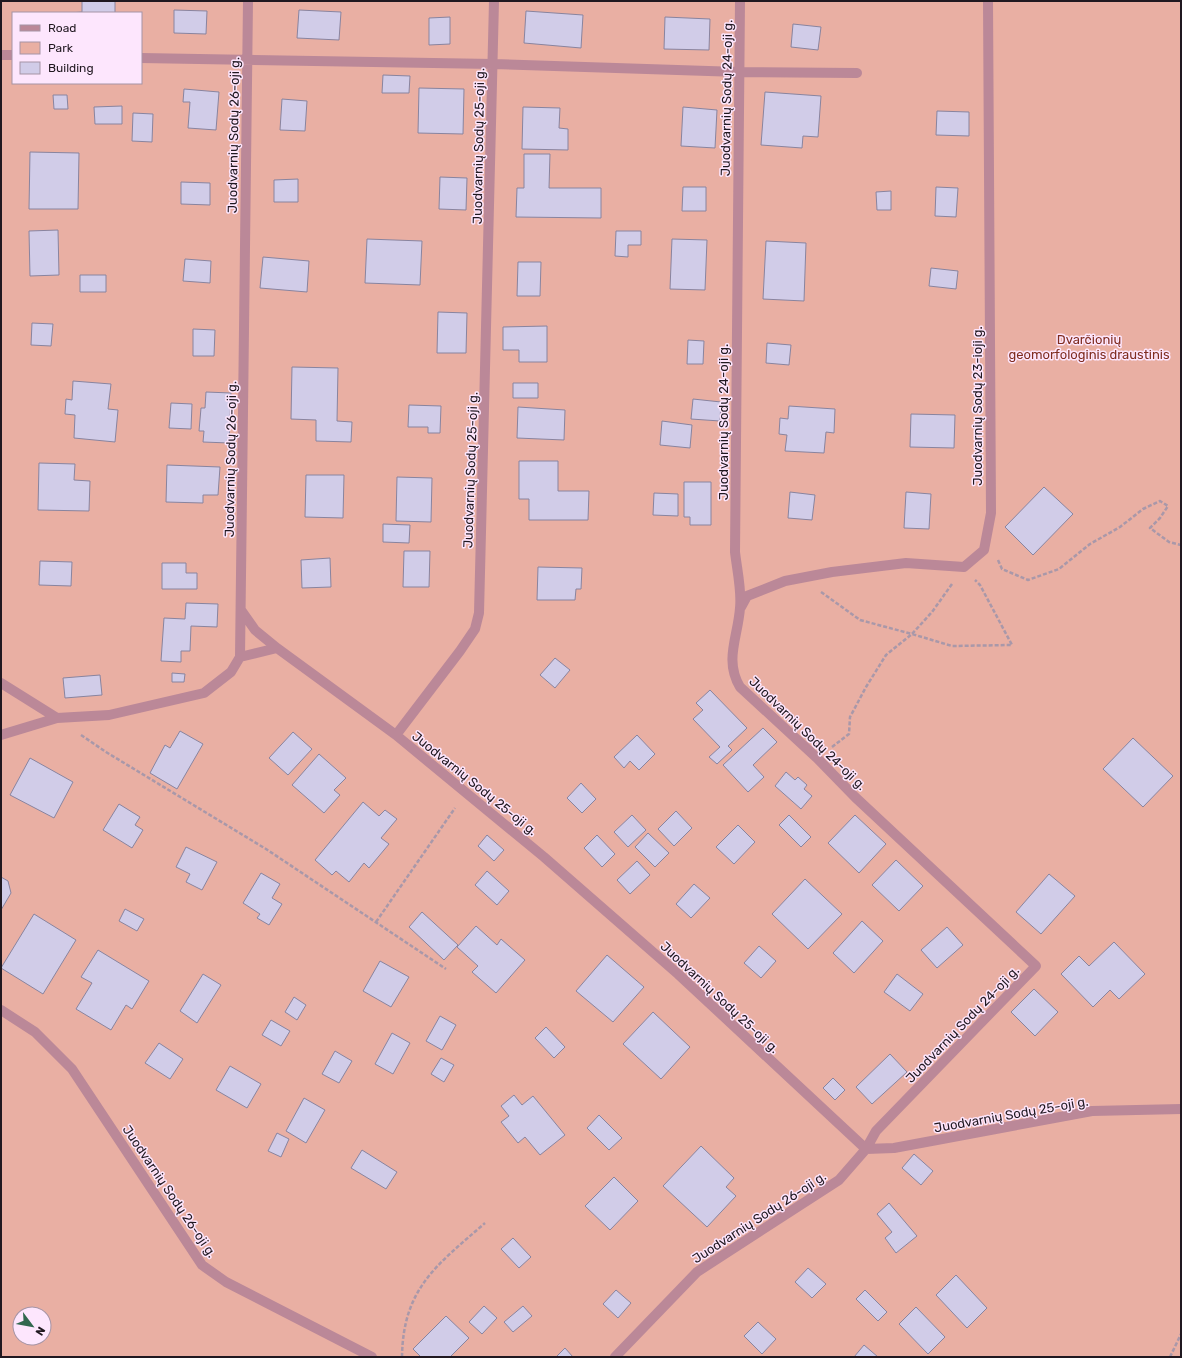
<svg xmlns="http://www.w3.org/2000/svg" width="1182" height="1358" font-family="Rubik,sans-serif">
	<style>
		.green { fill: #e9afa3; fill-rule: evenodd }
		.building { fill: #d1cce8; stroke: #89849f }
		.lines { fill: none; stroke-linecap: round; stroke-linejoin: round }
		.path { stroke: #a998a9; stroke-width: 2.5; stroke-dasharray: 4 2; stroke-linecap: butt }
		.minor { stroke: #bb8898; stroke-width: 10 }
		.labels { text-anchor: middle; stroke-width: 3; stroke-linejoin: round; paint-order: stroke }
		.street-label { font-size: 13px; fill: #201820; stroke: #fde6fd }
		.park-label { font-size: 13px; fill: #7f2c1f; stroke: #fde6fd }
	</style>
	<rect width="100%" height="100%" fill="#fde6fd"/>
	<path class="green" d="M1 1H1181V1357H1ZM13 13H141V83H13ZM20 1314H44V1338H20Z"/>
	<path class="building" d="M82 1H115V13H70L82 12Z
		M174 10 207 11 206 34 174 33Z
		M299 10 341 12 339 40 297 38Z
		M526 11 583 15 581 48 524 43Z
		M450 17V44L429 45V18Z
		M665 17 710 19 709 50 664 49Z
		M793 24 821 27 818 50 791 47Z
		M383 75 410 76 409 93H382Z
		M419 88 464 89 463 134 418 133Z
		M184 89 219 92 216 130 188 128 190 102H183Z
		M765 92 821 96 818 137 803 136 802 148 761 145Z
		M53 95H67L68 109H54Z
		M282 99 307 101 305 131 280 130Z
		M122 106V124H95L94 107Z
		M523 107 560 108 559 128 568 129V150L522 149Z
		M683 107 717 110 715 148 681 146Z
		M937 111 969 112V136L936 135Z
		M133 113 153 114 152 142 132 141Z
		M30 152 79 153 78 209H29Z
		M524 154H550L549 188H601V218L516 217 517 188H524Z
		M440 177 467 178 466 210 439 209Z
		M298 179V202H274V180Z
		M181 182 210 183V205L181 204Z
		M683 187H706V211H682Z
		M936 187 958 188 956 217 935 216Z
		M891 191V210H877L876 192Z
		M58 230 59 275 30 276 29 231Z
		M616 231H641V245H628V257L615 256Z
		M367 239 422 241 420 285 365 283Z
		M672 239 707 240 705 290 670 289Z
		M766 241 806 243 804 301 763 299Z
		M263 257 309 261 307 292 260 288Z
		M185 259 211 261 210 283 183 281Z
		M518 262H541L540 296H517Z
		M931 268 958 271 956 289 929 286Z
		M80 275H106V292H80Z
		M438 312 467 313 466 353H437Z
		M32 323 53 324 51 346 31 345Z
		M547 326V362H519V350H503V327Z
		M193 329 215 330 214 356H193Z
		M688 340 704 341 703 364H687Z
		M767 343 791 345 789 365 766 363Z
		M292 367 338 368 337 421 352 422 351 442 316 441V420L291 419Z
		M73 381 111 384 108 409 118 410 115 442 74 438 75 415 65 414 66 399 72 400Z
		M513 383H538V398H513Z
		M206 392 231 393 229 443 203 442 204 431H199L201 408H205Z
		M693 399 721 402 720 421 691 419Z
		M171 403 192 404 191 429 169 428Z
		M409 405 441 406 440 433H428V427H408Z
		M789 406 835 409 834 433 826 432 824 453 785 451 787 435 779 434 780 418 788 419Z
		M518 407 565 410 564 440 517 438Z
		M911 414 955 415 954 448 910 447Z
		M662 421 692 425 690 448 660 445Z
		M519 461H558V491H589L588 520H529V499H519Z
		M39 463 75 464 74 480 90 481 89 511 38 510Z
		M167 465 220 467 218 495H203V503L166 502Z
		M306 475H344L343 518 305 517Z
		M397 477 432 478 431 522 396 521Z
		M684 482H711V525H690V517H684Z
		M1044 487 1073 514 1033 555 1005 527Z
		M790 492 815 495 812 520 788 518Z
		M906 492 931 494 929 529 904 528Z
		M654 493 678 494V516L653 515Z
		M383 524 410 525 409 543 383 542Z
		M404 551H430L429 587H403Z
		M330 558 331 587 302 588 301 560Z
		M40 561 72 562 71 586 39 585Z
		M162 563H186V573H197V589H162Z
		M538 567 582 568 581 589H576L575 600H537Z
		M186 603 218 604 217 627 191 626 190 651H181V662L161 661 164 618 185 619Z
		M555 658 570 670 555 688 540 675Z
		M172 673 185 674 184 682H172Z
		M100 675 102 695 65 698 63 678Z
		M710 690 747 728 728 746 732 750 717 764 709 757 720 747 693 719 703 710 696 703Z
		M763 728 777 742 753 765 764 777 748 792 723 765Z
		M180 731 203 744 177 789 150 773 165 745 170 748Z
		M293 732 312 749 288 775 269 758Z
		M637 735 655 754 639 770 630 761 624 768 614 757Z
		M1133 738 1173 776 1143 807 1103 769Z
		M319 754 346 778 334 790 340 795 324 813 292 785Z
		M30 758 73 782 54 818 10 795Z
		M786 772 795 780 798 777 807 785 804 789 812 796 801 809 775 786Z
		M581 783 596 799 582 813 567 798Z
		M363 802 379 816 385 810 397 819 381 838 389 844 369 868 364 863 349 882 336 871 332 875 315 860Z
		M119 804 140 817 135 825 143 830 132 848 103 830Z
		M676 811 692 828 674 846 658 829Z
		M632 815 646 830 628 847 614 832Z
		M789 815 811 837 801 847 779 825Z
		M855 815 886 844 859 873 828 843Z
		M738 825 755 842 734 864 716 847Z
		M648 833 669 853 655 867 635 847Z
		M487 835 504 850 494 861 478 846Z
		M597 835 615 854 602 867 584 848Z
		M186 847 217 862 202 890 186 882 190 874 176 867Z
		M896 860 923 886 899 911 872 885Z
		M637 861 650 875 630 894 617 880Z
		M487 871 509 891 497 905 475 885Z
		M261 873 280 884 272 898 282 904 269 925 257 918 260 914 243 903Z
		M1049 874 1075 896 1041 934 1016 912Z
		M1 877 8 881 11 893 1 910Z
		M805 879 842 914 808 949 772 914Z
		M694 884 710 898 691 918 676 904Z
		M125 909 144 919 137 931 119 921Z
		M422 912 458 945 444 960 409 927Z
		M34 914 76 940 43 994 1 968Z
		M862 921 883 941 854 973 833 953Z
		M476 926 497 945 501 939 525 960 496 993 472 972 478 966 457 947Z
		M947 927 963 945 937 968 921 950Z
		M1114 942 1145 974 1119 999 1110 990 1093 1007 1061 974 1079 956 1089 966Z
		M759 946 776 961 761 978 744 963Z
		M98 950 149 981 132 1009 126 1005 111 1030 76 1009 92 983 81 977Z
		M607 955 644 987 613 1022 576 991Z
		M380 961 409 977 391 1007 363 991Z
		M203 974 221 985 197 1023 180 1011Z
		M897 974 923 994 910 1011 884 992Z
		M1034 989 1058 1012 1035 1036 1011 1012Z
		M294 997 306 1005 297 1020 285 1012Z
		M653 1012 690 1047 661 1079 623 1044Z
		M440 1016 456 1025 442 1050 426 1041Z
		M271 1020 290 1031 281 1046 262 1035Z
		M546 1027 565 1047 554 1058 535 1038Z
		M392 1033 410 1043 393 1074 375 1064Z
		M159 1043 183 1059 170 1079 145 1063Z
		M335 1051 352 1061 339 1083 322 1074Z
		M890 1054 907 1072 872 1104 856 1087Z
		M441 1058 454 1065 444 1082 431 1074Z
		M230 1066 261 1084 247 1108 216 1090Z
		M833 1078 845 1090 835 1100 823 1088Z
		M514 1095 522 1105 533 1096 565 1135 540 1155 525 1137 518 1143 501 1122 509 1116 501 1106Z
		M304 1098 325 1110 306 1143 286 1131Z
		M599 1115 622 1138 609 1150 587 1128Z
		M277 1133 289 1139 281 1157 268 1151Z
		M701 1146 734 1178 726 1187 736 1196 707 1227 663 1186Z
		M362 1150 397 1172 386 1189 351 1168Z
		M914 1154 933 1171 921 1185 902 1168Z
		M614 1177 638 1201 610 1230 585 1206Z
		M889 1203 917 1236 896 1253 885 1238 892 1232 877 1214Z
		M513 1238 531 1257 519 1268 501 1249Z
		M808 1268 826 1284 812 1298 795 1282Z
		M956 1275 987 1308 967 1328 936 1295Z
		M616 1290 631 1303 618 1318 603 1304Z
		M865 1290 887 1312 878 1321 856 1299Z
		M484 1306 497 1318 482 1334 469 1322Z
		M523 1306 532 1316 513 1332 504 1322Z
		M916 1307 945 1337 928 1354 899 1324Z
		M446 1316 469 1338 450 1357H421L413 1349Z
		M758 1322 776 1339 762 1354 744 1336Z
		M864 1345 878 1357H854Z
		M565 1348 573 1357H556Z"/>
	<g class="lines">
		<path class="path" d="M998 560 1002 569 1028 580 1059 569 1090 544 1120 527 1143 509 1160 501 1168 506 1160 518 1150 528 1169 542 1181 545
			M821 592 860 620 912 634 932 612 952 584
			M81 735 106 752 266 849 446 969
			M832 747 849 734 850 717 866 687 886 655 912 634 952 646 1012 645 980 585 975 580
			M376 922 455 808
			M402 1357C403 1288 437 1265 485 1223
			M1170 1357 1181 1334"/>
		<path class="minor" d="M494 1 479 613 475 629 460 651 396 735 544 857 678 974 866 1149 894 1148 1092 1111 1181 1109
			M1 55H13
			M141 58 493 64 739 72 857 73
			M741 607 747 596 785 581 832 572 906 563 964 567 984 550 991 513 988 1
			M241 610 255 630 277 648 396 735
			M240 657 277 648
			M1 683 57 718
			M1 735 57 718 109 715 204 693 231 672 240 657 248 1
			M1 1010 35 1032 72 1069 202 1265 226 1282 372 1357
			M615 1357 697 1272 839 1180 866 1149 876 1131 1036 966 855 797 817 758 740 687C724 660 738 637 740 608 742 591 737 570 735 552L740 1"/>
	</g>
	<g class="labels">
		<g class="street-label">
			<text transform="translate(726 98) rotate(-89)" y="5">Juodvarnių Sodų 24-oji g.</text>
			<text transform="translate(233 135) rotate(-89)" y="5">Juodvarnių Sodų 26-oji g.</text>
			<text transform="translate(478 146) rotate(-89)" y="5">Juodvarnių Sodų 25-oji g.</text>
			<text transform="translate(977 406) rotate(-90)" y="5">Juodvarnių Sodų 23-ioji g.</text>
			<text transform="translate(723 422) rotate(-90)" y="5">Juodvarnių Sodų 24-oji g.</text>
			<text transform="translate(230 459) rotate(-89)" y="5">Juodvarnių Sodų 26-oji g.</text>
			<text transform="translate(470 470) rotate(-88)" y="5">Juodvarnių Sodų 25-oji g.</text>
			<text transform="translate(808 733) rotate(44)" y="5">Juodvarnių Sodų 24-oji g.</text>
			<text transform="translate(475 783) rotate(39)" y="5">Juodvarnių Sodų 25-oji g.</text>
			<text transform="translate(720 997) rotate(43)" y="5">Juodvarnių Sodų 25-oji g.</text>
			<text transform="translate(962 1024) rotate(-46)" y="5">Juodvarnių Sodų 24-oji g.</text>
			<text transform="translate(1011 1114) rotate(-10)" y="5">Juodvarnių Sodų 25-oji g.</text>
			<text transform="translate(170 1191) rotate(56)" y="5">Juodvarnių Sodų 26-oji g.</text>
			<text transform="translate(759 1217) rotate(-33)" y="5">Juodvarnių Sodų 26-oji g.</text>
		</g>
		<g class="park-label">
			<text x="1089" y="344">Dvarčionių<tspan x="1089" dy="15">geomorfologinis draustinis</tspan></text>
		</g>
	</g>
	<rect width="1182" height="1358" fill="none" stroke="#201820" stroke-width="4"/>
	<rect x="12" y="12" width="130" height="72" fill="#fde6fd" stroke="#a594a5"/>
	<rect x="20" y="25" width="20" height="6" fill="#bb8898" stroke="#a594a5"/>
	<text x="48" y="32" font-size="12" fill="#201820">Road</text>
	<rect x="20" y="42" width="20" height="12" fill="#e9afa3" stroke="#a594a5"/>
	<text x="48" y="52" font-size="12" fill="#201820">Park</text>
	<rect x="20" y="62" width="20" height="12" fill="#d1cce8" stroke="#a594a5"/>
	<text x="48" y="72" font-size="12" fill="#201820">Building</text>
	<g transform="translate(32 1326) rotate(122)"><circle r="19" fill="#fde6fd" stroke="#a594a5"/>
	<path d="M0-3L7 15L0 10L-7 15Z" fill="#31674e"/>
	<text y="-6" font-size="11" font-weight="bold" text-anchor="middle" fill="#201820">N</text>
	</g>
</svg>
